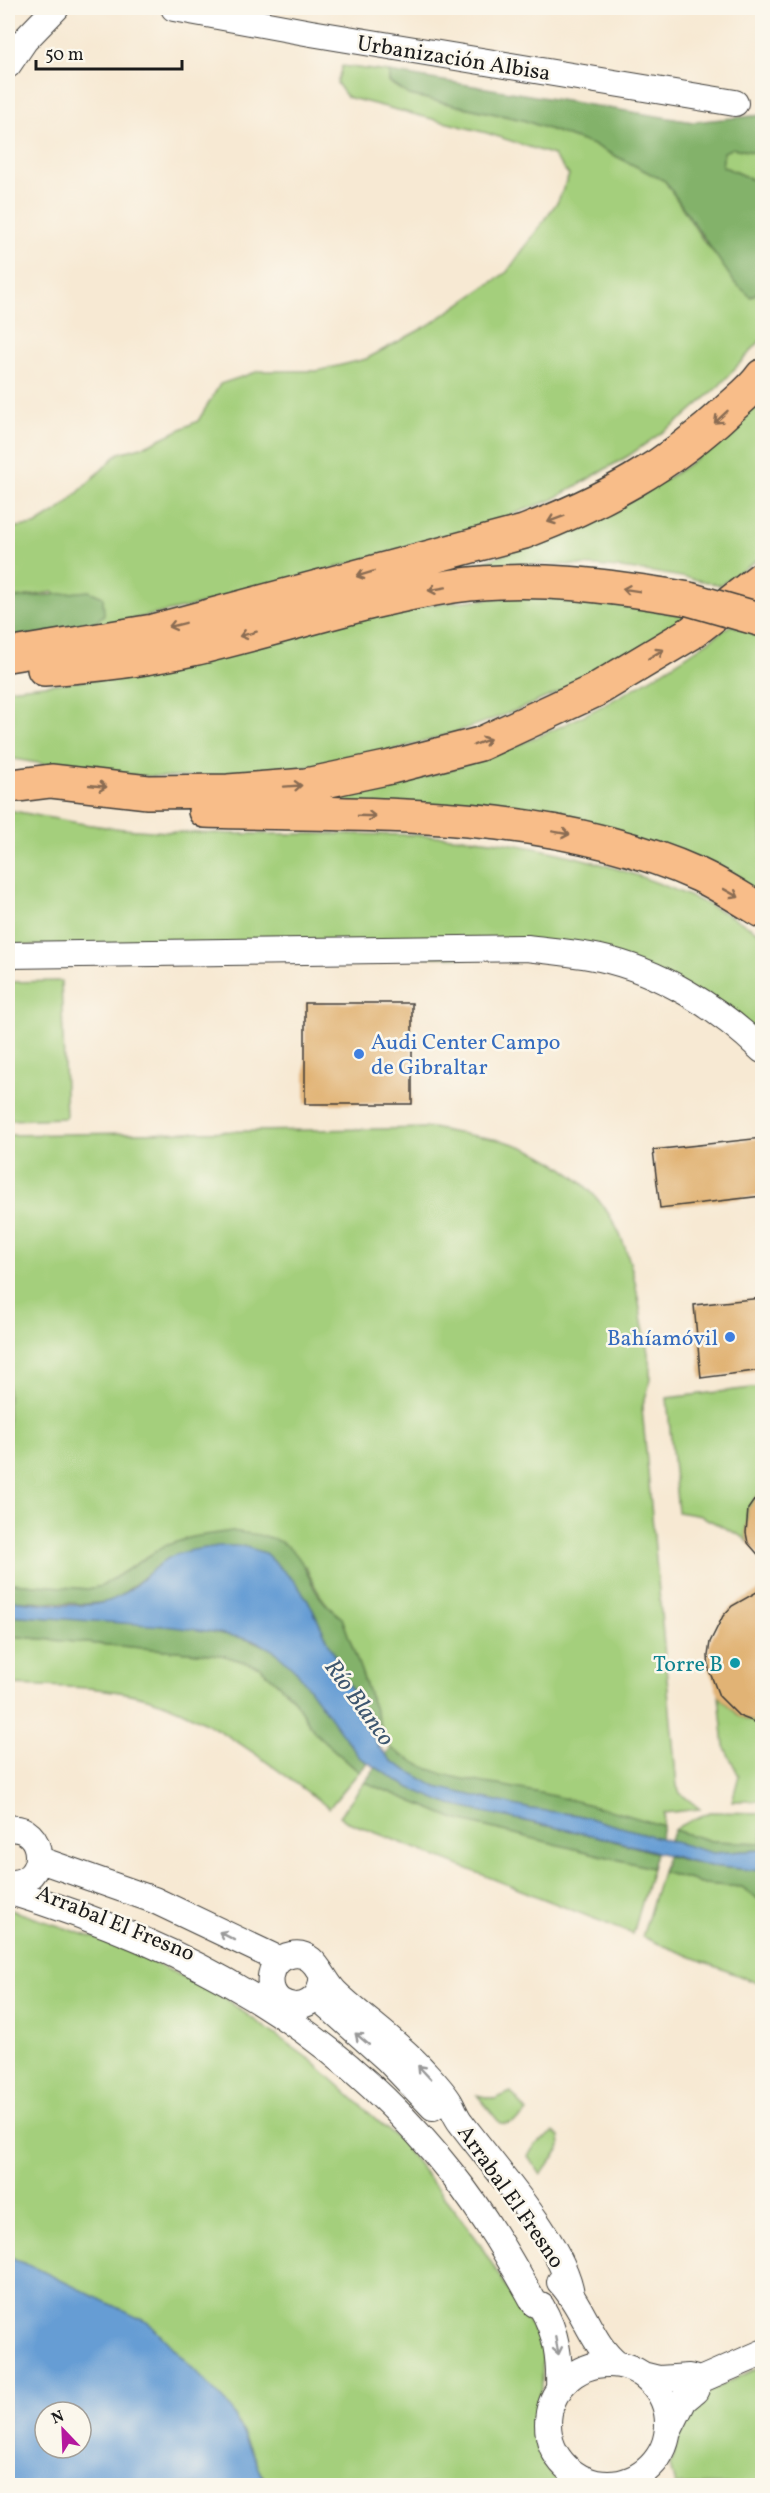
<svg xmlns="http://www.w3.org/2000/svg" width="770" height="2493" font-family="Vollkorn,serif">
	<style>
		.green { fill: #a4cf7b; stroke: #60764c; stroke-width: 1.5 }
		.forest { fill: #83b26b; stroke: #506744; stroke-width: 1.5 }
		.water { fill: #669dd4; stroke: #415c78; stroke-width: 1.5; fill-rule: evenodd }
		.building { fill: #e1b375 }
		.lines { fill: none; stroke-linecap: round; stroke-linejoin: round }
		.minor-casing { stroke: #3d3b37; stroke-width: 28 }
		.highway-casing { stroke: #3d3b37; stroke-width: 36 }
		.minor { stroke: #fff; stroke-width: 26 }
		.highway { stroke: #f8bd89; stroke-width: 33 }
		.highway-bridge-casing { stroke: #3d3b37; stroke-width: 36; stroke-linecap: butt }
		.highway-bridge { stroke: #f8bd89; stroke-width: 33 }
		.oneway { stroke: #8a6c52 }
		.oneway2 { stroke: #999 }
		.shop-dot { fill: #3f7fe0; stroke: #fbf7ec; stroke-width: 2 }
		.culture-dot { fill: #0f9aa8; stroke: #fbf7ec; stroke-width: 2 }
		.labels { text-anchor: middle; stroke-width: 5; stroke-linejoin: round; paint-order: stroke }
		.street-label { font-size: 22px; fill: #1c1c1c; stroke: #fbf7ec }
		.shop-label { font-size: 22px; fill: #366cbe; stroke: #fbf7ec; text-anchor: start }
		.culture-label { font-size: 22px; fill: #0d838f; stroke: #fbf7ec; text-anchor: end }
		.water-label { font-size: 24px; font-style: italic; fill: #3d566f; stroke: #fbf7ec }
	</style>
	<rect width="100%" height="100%" fill="#fbf7ec"/>
	<filter id="ink" filterUnits="userSpaceOnUse"><feTurbulence type="fractalNoise" baseFrequency=".0167" numOctaves="2"/><feDisplacementMap in="SourceGraphic" scale="12" xChannelSelector="R" yChannelSelector="G"/><feConvolveMatrix kernelMatrix="1 2 1 2 8 2 1 2 1" color-interpolation-filters="sRGB"/></filter>
	<filter id="wash" filterUnits="userSpaceOnUse"><feTurbulence type="fractalNoise" baseFrequency=".008" numOctaves="4" result="noise"/><feDisplacementMap in="SourceGraphic" scale="24" xChannelSelector="R" yChannelSelector="G"/><feGaussianBlur stdDeviation="1.35" result="paint"/><feColorMatrix in="noise" values="0 0 0 0 0 0 0 0 0 0 0 0 0 0 0 0 0 1.4 0 .05"/><feComposite in="paint" operator="in"/></filter>
	<g filter="url(#wash)">
		<rect width="100%" height="100%" fill="#f7e9d3"/>
		<path class="green" d="M342 66 389 72V82L409 95 523 120 596 146 665 181 703 240 751 297 762 289V339L719 386 683 418 628 456 552 500 474 528 228 598 85 630 53 592 8 599V528L35 525 62 508 119 453 145 446 198 421 220 384 259 371H317L366 359 427 326 507 272 558 201 569 175 553 155 487 133 347 97 337 83Z
			M733 148 762 154V184L722 166 724 151Z
			M762 397V557L720 585C632 564 555 561 465 567 533 547 617 511 677 472 708 452 736 423 762 397Z
			M516 596 595 598 692 617C666 633 641 651 615 665 475 738 323 778 165 777 113 776 59 767 8 758V689L100 679 394 608Z
			M731 625 762 635V895L699 861 325 799C473 776 611 713 731 625Z
			M8 810C50 818 94 827 137 830 229 837 322 832 414 835 536 838 657 871 762 934V1041L631 962 8 945Z
			M61 981 66 1118 8 1120V982Z
			M433 1128C470 1138 503 1135 539 1154 614 1193 631 1245 642 1322 645 1339 651 1359 650 1377 650 1386 645 1398 642 1408L677 1786 680 1793 700 1809 664 1813 663 1826 582 1803 448 1777 417 1766 391 1748 386 1741 342 1618C323 1604 315 1588 306 1567L164 1546 102 1586 88 1589 11 1583 8 1586V1135Z
			M760 1387 762 1489 748 1509 746 1533 748 1543 743 1537 701 1516 678 1512 667 1398Z
			M8 1636 222 1655 260 1667 292 1697 315 1733 359 1772 329 1808C276 1769 225 1727 163 1703 114 1685 58 1687 8 1685Z
			M719 1696 739 1716 762 1725V1801H732L739 1776 724 1746Z
			M365 1782 455 1819 652 1868 633 1934 346 1821 339 1816Z
			M709 1812 762 1813V1843L711 1841 674 1830C679 1824 701 1817 709 1812Z
			M662 1872 705 1884 742 1887 762 1902V1985L642 1937Z
			M8 1909 113 1944 214 1991 312 2061 400 2141 476 2238 543 2346 542 2388 533 2429 537 2448 550 2473 572 2485H267L231 2408 38 2269 8 2257Z
			M511 2092 527 2112C520 2120 511 2125 500 2123L477 2095 495 2099Z
			M554 2132 560 2137 561 2147 541 2175 528 2156 535 2145Z
			M762 2366V2485H675L670 2466 686 2412 704 2394Z"/>
		<path class="forest" d="M389 72 693 122 762 115V154L733 148 724 152 722 166 762 184V289L751 297 734 282 665 181 596 146 523 120 409 95 389 82Z
			M89 591 103 597 104 615 85 630 8 637V599Z
			M232 1531C250 1534 271 1535 286 1545 303 1557 307 1575 316 1591 323 1603 331 1610 342 1618L386 1741 379 1747 308 1600 280 1568 148 1574 118 1597 107 1602 85 1604 8 1600V1586L11 1583 88 1589 102 1586 164 1546 192 1537Z
			M8 1615C65 1620 237 1621 277 1653 309 1678 335 1724 359 1757L368 1763 359 1772 315 1733 292 1697 260 1667 222 1655 8 1636Z
			M391 1748C438 1780 466 1779 520 1789 568 1798 616 1811 663 1826L660 1840 578 1815 531 1809 436 1788 391 1761 386 1755Z
			M376 1767 408 1787 523 1821 596 1836 656 1853 652 1868 455 1819 365 1782Z
			M674 1830 711 1841 762 1843V1850L713 1853 669 1842Z
			M667 1856 710 1866 762 1871V1902L742 1887 705 1884 662 1872Z"/>
		<path class="water" d="M219 1546H243L265 1553 294 1581 308 1600 379 1747 391 1761 436 1787 531 1809 578 1815 713 1853 762 1850V1871L710 1866 596 1836 450 1805 408 1787 359 1757 297 1672 276 1652 256 1641 214 1632 164 1626 8 1615V1600C36 1602 82 1610 109 1601 131 1593 147 1573 165 1560 180 1550 202 1549 219 1546Z
			M8 2257 38 2269 149 2323 231 2408 267 2485H8ZM45 2412H81V2448H45Z"/>
		<g id="blocks">
			<path class="building" d="M305 1003H412V1104H305Z
				M762 1138V1196L660 1208 653 1150Z
				M762 1298V1370L701 1378 694 1305Z
				M762 1489V1559L748 1543 746 1533 748 1509Z
				M762 1589V1725L739 1716 719 1696 709 1670 708 1656 710 1642 723 1616 732 1606Z"/>
		</g>
	</g>
	<g filter="url(#ink)">
		<use href="#blocks" fill-opacity="0" stroke="#3d3b37" stroke-width="1.5"/>
		<g class="lines">
			<g class="minor-casing">
				<path id="minor" d="M174 8 311 33 735 103
					M8 65 25 40 56 8
					M8 955 527 948C551 951 576 953 600 958 660 971 719 1008 762 1050
					M8 1829C46 1823 50 1885 8 1883
					M38 1856 43 1861 154 1900 280 1960
					M8 1891C186 1945 335 2025 452 2174 484 2214 510 2259 535 2304L541 2306C557 2333 560 2359 559 2390
					M322 1975C324 1999 301 2014 280 2001 264 1988 269 1959 291 1955 315 1949 322 1980 336 1993 363 2019 395 2040 421 2068 431 2079 443 2091 450 2103 454 2110 456 2117 461 2123 492 2165 564 2244 571 2294
					M321 2000 387 2059 433 2107
					M560 2282C584 2307 590 2343 618 2365
					M548 2424a60 60 0 1 1 120 0a60 60 0 1 1-120 0Z
					M643 2375 659 2379 689 2377 700 2380 762 2353
					M668 2432 684 2400 695 2391 700 2380"/>
			</g>
			<g class="highway-casing">
				<path id="highway" d="M8 655 153 631 524 532C602 502 668 467 730 408 741 398 754 388 762 376
					M44 669C94 666 144 660 193 649 280 629 365 599 454 586 533 575 611 586 689 599
					M19 785 51 781 148 792 228 791 306 785 391 767 480 744 594 691 691 633 762 578
					M205 811C370 816 545 806 699 875 721 885 741 899 762 911"/>
			</g>
			<use href="#minor" class="minor"/>
			<use href="#highway" class="highway"/>
			<g class="highway-bridge-casing">
				<path id="highway-bridge" d="M689 599 762 620"/>
			</g>
			<use href="#highway-bridge" class="highway-bridge"/>
		</g>
		<defs><path id="oneway-shaft" d="M-6 0H5M1.5-3L5.5 0L1.5 3" fill="none" stroke-width="1.6" stroke-linecap="round" stroke-linejoin="round" transform="scale(1.5)"/></defs>
		<g class="oneway">
			<use href="#oneway-shaft" transform="translate(721 417) rotate(137)"/>
			<use href="#oneway-shaft" transform="translate(556 519) rotate(159)"/>
			<use href="#oneway-shaft" transform="translate(365 574) rotate(163)"/>
			<use href="#oneway-shaft" transform="translate(437 589) rotate(170)"/>
			<use href="#oneway-shaft" transform="translate(631 590) rotate(-171)"/>
			<use href="#oneway-shaft" transform="translate(177 625) rotate(166)"/>
			<use href="#oneway-shaft" transform="translate(248 634) rotate(165)"/>
			<use href="#oneway-shaft" transform="translate(656 654) rotate(-31)"/>
			<use href="#oneway-shaft" transform="translate(482 742) rotate(-21)"/>
			<use href="#oneway-shaft" transform="translate(98 786) rotate(6)"/>
			<use href="#oneway-shaft" transform="translate(293 786) rotate(-4)"/>
			<use href="#oneway-shaft" transform="translate(367 816) rotate(2)"/>
			<use href="#oneway-shaft" transform="translate(561 833) rotate(10)"/>
			<use href="#oneway-shaft" transform="translate(731 893) rotate(29)"/>
		</g>
		<g class="oneway2">
			<use href="#oneway-shaft" transform="translate(227 1936) rotate(-153)"/>
			<use href="#oneway-shaft" transform="translate(362 2039) rotate(-140)"/>
			<use href="#oneway-shaft" transform="translate(424 2072) rotate(-133)"/>
			<use href="#oneway-shaft" transform="translate(557 2346) rotate(79)"/>
		</g>
	</g>
	<g class="shop-dot">
		<circle cx="359" cy="1054" r="6"/>
		<circle cx="730" cy="1337" r="6"/>
	</g>
	<circle class="culture-dot" cx="735" cy="1663" r="6"/>
	<g class="labels">
		<g class="street-label">
			<text transform="translate(454 57) rotate(9)" y="8">Urbanización Albisa</text>
			<text transform="translate(116 1922) rotate(22)" y="8">Arrabal El Fresno</text>
			<text transform="translate(512 2196) rotate(55)" y="8">Arrabal El Fresno</text>
		</g>
		<g class="shop-label">
			<text x="371" y="1049">Audi Center Campo<tspan x="371" dy="25">de Gibraltar</tspan></text>
			<text x="718" y="1345" text-anchor="end">Bahíamóvil</text>
		</g>
		<g class="culture-label">
			<text x="723" y="1671">Torre B</text>
		</g>
		<g class="water-label">
			<text transform="translate(360 1702) rotate(54)" y="8">Río Blanco</text>
		</g>
	</g>
	<rect width="770" height="2493" fill="none" stroke="#fbf7ec" stroke-width="30"/>
	<g transform="translate(63 2430) rotate(337)"><circle r="28" fill="#fbf7ec" stroke="#a29f99" stroke-width="1.5"/>
	<path d="M0-4.5L10 22L0 15L-10 22Z" fill="#b5179e"/>
	<text y="-9" font-size="16" font-weight="bold" text-anchor="middle" fill="#1c1c1c">N</text>
	</g>
	<path d="M36 60v9h146v-9" fill="none" stroke="#1c1c1c" stroke-width="3"/>
	<text x="45" y="60" font-size="18" fill="#1c1c1c" stroke="#fbf7ec" stroke-width="4.5" paint-order="stroke">50 m</text>
</svg>
